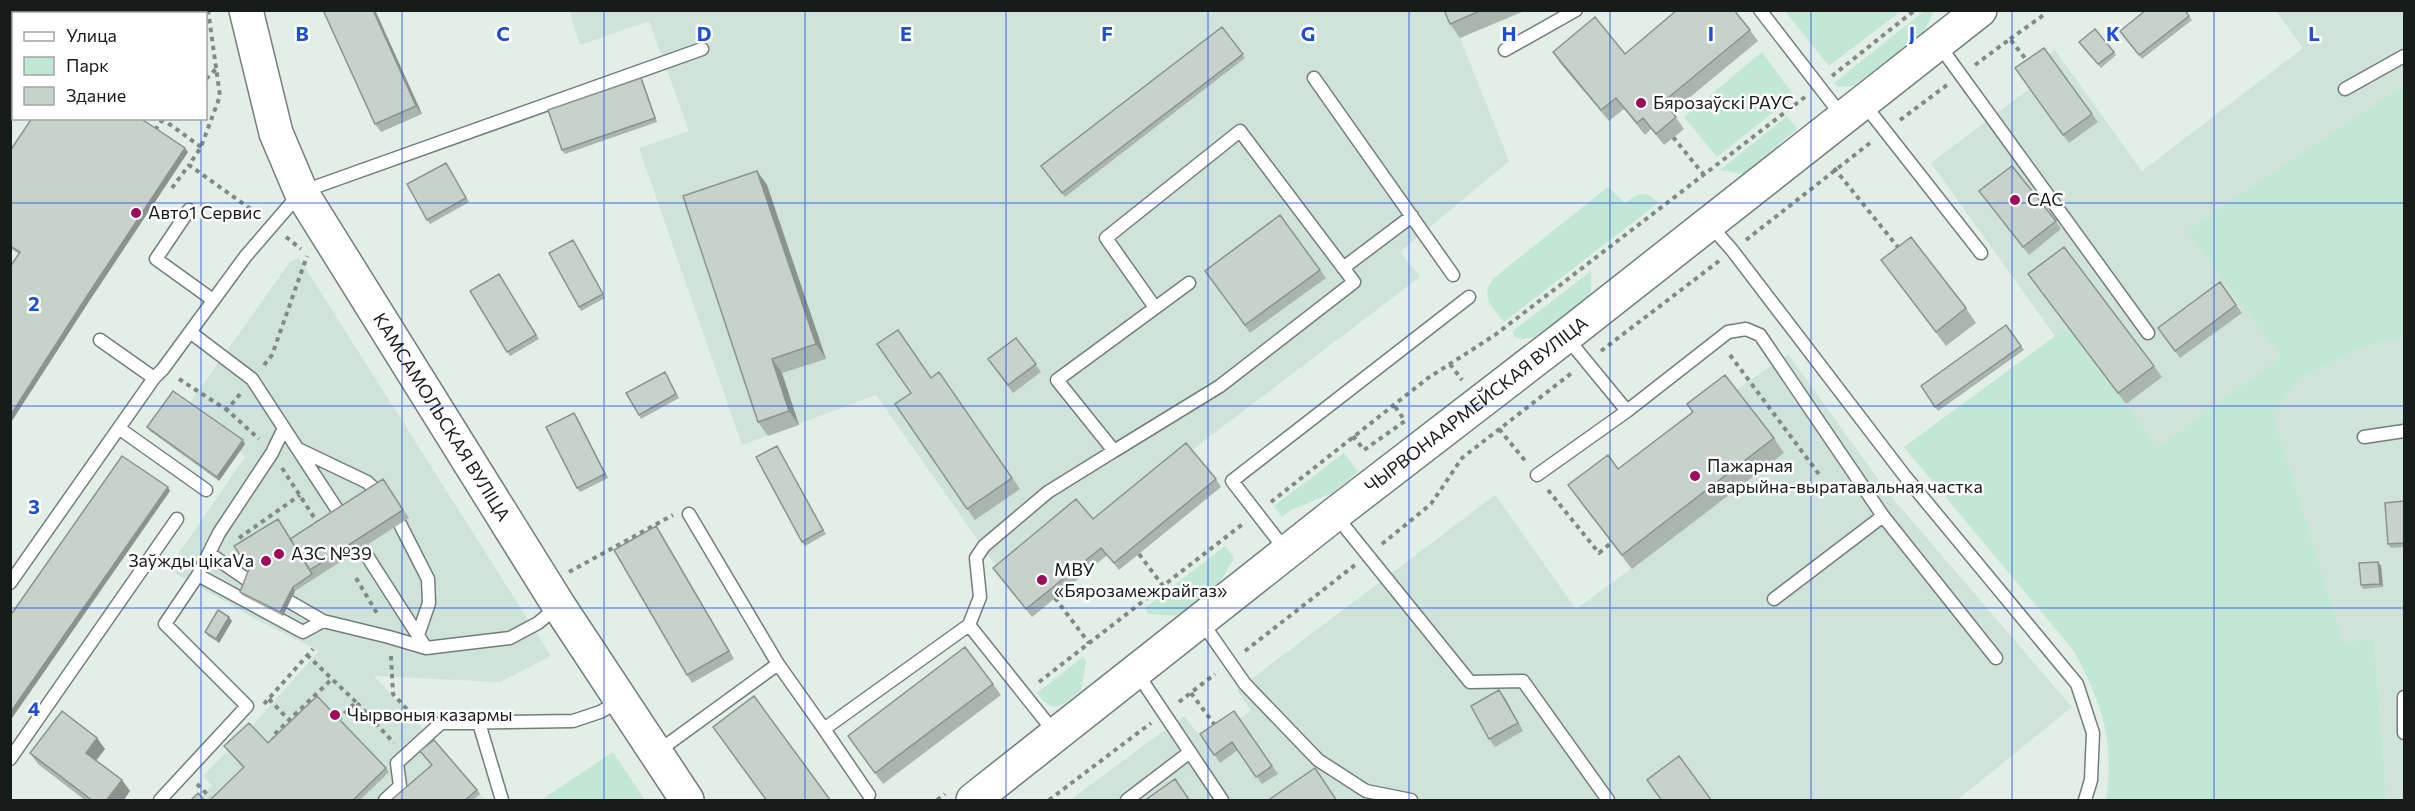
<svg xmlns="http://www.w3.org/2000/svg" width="2415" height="811" font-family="Commissioner,sans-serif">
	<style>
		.built { fill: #d0e3da }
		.green { fill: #c2e7d5 }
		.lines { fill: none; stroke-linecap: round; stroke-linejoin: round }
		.lane-casing { stroke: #737e79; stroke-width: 15 }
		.secondary-casing { stroke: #737e79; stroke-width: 36 }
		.path { stroke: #818985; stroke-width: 4; stroke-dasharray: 4.5 4.5; stroke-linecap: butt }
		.lane { stroke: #fff; stroke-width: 12 }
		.secondary { stroke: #fff; stroke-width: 33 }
		.wall { fill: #abb5af }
		.shaded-wall { fill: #8b938f }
		.building { fill: #c7d2cc; stroke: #8b938f; stroke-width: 1.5 }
		.grid { fill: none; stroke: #1d4ed8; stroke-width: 1.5; stroke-opacity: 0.55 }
		.poi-dot { fill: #9c0c5a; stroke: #fff; stroke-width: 2 }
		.labels { text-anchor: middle; stroke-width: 5; stroke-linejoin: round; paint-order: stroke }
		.poi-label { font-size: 18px; fill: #171b19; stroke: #fff; text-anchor: start }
		.street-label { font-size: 18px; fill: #171b19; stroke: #fff }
		.grid-label { font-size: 20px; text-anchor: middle; font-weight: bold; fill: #1d4ed8; stroke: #fff; stroke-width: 5; stroke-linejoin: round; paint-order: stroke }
	</style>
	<rect width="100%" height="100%" fill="#e2eee8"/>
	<path class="built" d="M197 10V13L25 14 20 11Z
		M569 11H1526L1460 38 1509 161 1400 252 1420 277 1192 450 1221 487 1119 570 1107 556 1032 617 876 395 742 445 639 148 689 131 649 21 580 45Z
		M2276 11H2404V84L2186 230 2281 357 2157 447 2069 329 2055 336 1931 163 2029 89 2020 76 2049 55 2054 49 2142 171 2303 48Z
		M299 258 551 656 500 682 374 676 437 744 485 800H197L212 786 203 776 251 727 319 651 254 618 168 569 245 457 240 452 245 444 189 404 290 262Z
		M2404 337V800H2387L2374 638 2343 644 2273 413 2299 379 2363 347Z
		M1788 354 1888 493 2072 707 1957 800H1070L1184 716 1205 742 1251 711 1237 690 1495 495 1576 609 1631 569 1578 500Z"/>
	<path class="green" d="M1785 11H1901L1829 66Z
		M1924 11H1934L1924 32 1853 86 1838 87 1834 83Z
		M1762 52 1794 96 1717 157 1684 117Z
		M2404 84V337L2363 347 2299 379 2273 413 2343 643 2374 638 2387 800H2106C2115 739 2102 705 2074 651L1904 447 2055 336 2069 328 2157 447 2281 357 2186 230Z
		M1787 116 1797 129 1743 174 1720 170Z
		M1608 187 1625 203C1639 193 1645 189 1658 203L1504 322C1492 307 1479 296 1494 278Z
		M1591 271V295L1537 337 1522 339 1514 337 1513 331Z
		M1344 453 1358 472 1332 493 1291 510 1282 517 1274 506Z
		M1225 546 1234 558 1215 590 1177 616 1148 614 1145 608Z
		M1083 657 1086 661 1081 690C1062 705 1055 717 1037 693Z
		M613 752 645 800H541Z"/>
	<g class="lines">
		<g class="lane-casing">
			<path id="lane" d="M1760 10 1842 116
				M1939 45 2148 333
				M1505 50 1576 10
				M1314 78 1453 275
				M10 81 14 83
				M2345 89 2404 56
				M1864 104 1981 253
				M189 210 156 259 213 300
				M1710 225 1732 250 1904 475 2077 684 2093 733 2091 780 2085 800
				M1343 268 1412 216
				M1154 306 1106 238 1240 131 1354 282 1220 386 1114 451 1057 380 1189 283
				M190 332 252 379 342 517
				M1567 338 1627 411 1728 332 1746 329 1760 335 1883 516 1996 658
				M100 340 154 378
				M284 428 272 453 219 533 198 575 303 632 323 621 389 637 426 648
				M120 429 206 490
				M2364 437 2404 431
				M298 449 367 482 379 493
				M1537 475 1627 411
				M689 514 778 664
				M1336 516 1470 682 1523 681 1608 800
				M400 524 428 579 429 603 418 635
				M362 548 426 648 510 638 538 623 557 607
				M1287 552 1232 481 1469 297
				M210 554 249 581
				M10 583 154 378 163 369 245 257 301 192 702 49
				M1774 599 1883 516
				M290 602 323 621
				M1201 621 1245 684 1318 760 1366 791 1411 800
				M969 625 980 597 976 558 984 546 1048 492 1114 451
				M1137 673 1222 800
				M2404 697V733
				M479 723 502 800
				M824 729 869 795
				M657 752 778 664 824 729 969 625 1055 733
				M10 759 177 519
				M160 800 247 706 165 624 198 575
				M385 800 400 786 397 763 441 723 573 721 600 712 620 701
				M1127 800 1190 752"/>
		</g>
		<g class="secondary-casing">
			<g id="secondary">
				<path id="s1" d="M246 10 276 133 301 192 559 606 687 800"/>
				<path id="s2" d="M973 800 1335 514 1566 336 1980 10"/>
			</g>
		</g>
		<path class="path" d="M208 10 220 96 201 147 189 165 259 215
			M10 17 14 19
			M2010 39 2045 14V10
			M1975 65 2010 39 2028 62
			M1832 76 1915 10
			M206 79 216 69
			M161 118 201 147
			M1900 120 1947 85
			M155 130 163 119
			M1673 137 1704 175
			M1834 168 1901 251
			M172 188 189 165
			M286 237 301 249
			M1746 240 1870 143
			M1601 351 1719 261
			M1730 355 1821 477
			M1450 364 1462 380
			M264 365 272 355 307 256
			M179 379 227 410
			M240 394 227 410 259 439
			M1499 429 1527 463
			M1353 436 1364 450 1405 421 1394 405
			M282 468 319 525
			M1548 490 1599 553 1611 543
			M1271 502 1428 378 1495 335 1805 97
			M239 538 300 495
			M1382 544 1431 504 1462 458 1573 372
			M1139 554 1163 586
			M569 572 673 515
			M356 578 378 615
			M1055 598 1089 643
			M1245 651 1355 565
			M307 655 332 679
			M391 656 393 694 417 720
			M1039 682 1244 523
			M1191 693 1217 728
			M269 699 289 720 332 679 356 702
			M1179 702 1215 674
			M264 704 313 649
			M338 720 356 702 394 743
			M275 741 272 737 289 720
			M197 784 210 797
			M937 800 945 794
			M1049 800 1151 723"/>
		<use href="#lane" class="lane"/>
		<use href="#secondary" class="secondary"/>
	</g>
	<path class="wall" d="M58 10H122V14H59Z
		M375 10 422 114 381 132 375 124Z
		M1444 10H1526L1460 38 1450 24Z
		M2185 10 2192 20 2142 59 2120 31Z
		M1222 27 1245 58 1065 197 1041 166Z
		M1750 30 1758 41 1672 112 1684 129 1664 145 1651 129 1645 135 1624 109 1609 121 1560 63 1553 52 1625 54Z
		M2082 46 2114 52 2116 55 2101 68Z
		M2044 48 2098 122 2069 143 2015 68Z
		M641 78 643 82 657 122 565 154 562 150Z
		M10 151 188 152 90 300 10 248Z
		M449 167 469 202 430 224 427 220Z
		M757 171 767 185 826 359 782 373 799 425 768 436 758 422Z
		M1979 191 2056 221 2061 229 2029 255Z
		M1280 215 1326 278 1250 333 1205 271Z
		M573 240 605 298 581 311 579 307Z
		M1881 260 1966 308 1976 323 1946 346Z
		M499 274 539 339 510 356 470 291Z
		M2028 274 2154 366 2162 377 2126 404Z
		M2220 282 2242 313 2180 358 2158 328Z
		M2006 325 2024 350 1938 411 1921 386Z
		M1016 338 1041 372 1013 393 988 359Z
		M665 372 679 398 641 419 639 415Z
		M939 372 1020 489 975 520 895 404Z
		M1687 404 1774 438 1784 453 1632 569 1568 485 1618 469 1692 412Z
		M574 413 608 478 580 492 577 488Z
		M147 427 245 444 219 481 150 431Z
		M777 446 826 534 805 546 802 542Z
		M383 479 409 518 295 591 283 616 242 595 240 592 290 539Z
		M1216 479 1221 487 1119 570 1107 555 1032 617 993 568 1093 519Z
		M2404 501V547L2391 548 2388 544Z
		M656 526 661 534 734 659 692 683 687 675Z
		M2378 562 2381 566 2383 587 2363 589 2361 585Z
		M229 617 232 621 219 643 208 636 205 632Z
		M993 684 1001 695 883 784 856 747Z
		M1505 698 1523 731 1495 747 1489 739Z
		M1234 711 1278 774 1262 784 1238 750 1220 763 1200 734Z
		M97 738 105 749 96 761 122 780 130 791 123 801H86L38 764 30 753Z
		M268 743 386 768 389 772 359 801H209L243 768 224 746Z
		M431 765 477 790 480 794 472 801H390Z"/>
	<path class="shaded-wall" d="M373 10H375L422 114 416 106Z
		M641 78 643 82 657 122 655 118Z
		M185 148 188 152 90 300 10 424V416L87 296Z
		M757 171 767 185 826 359 816 344Z
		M772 359 782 373 799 425 789 411Z
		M574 413 577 417 608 478 605 474Z
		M243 440 245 444 219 481 217 477Z
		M168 487 170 491 10 721V713Z
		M656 526 661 534 734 659 729 651Z
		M2378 562 2381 566 2383 587 2380 584Z
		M293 587 295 591 283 616 280 612Z
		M229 617 232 621 219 643 216 639Z
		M1499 690 1505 698 1523 731 1518 723Z
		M97 738 105 749 93 764 86 753Z
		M122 780 130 791 123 801H106Z"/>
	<path class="building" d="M58 10H94L79 14H59Z
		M323 10H373L416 106 375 124Z
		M1444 10H1482L1450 24Z
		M1677 10H1734L1750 30 1663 102 1676 117 1656 134 1643 118 1637 123 1616 98 1601 110 1553 52 1595 17 1625 54Z
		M2146 10H2185L2189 16 2139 55 2120 31Z
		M1222 27 1243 54 1062 193 1041 166Z
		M2095 29 2114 52 2098 64 2079 42Z
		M2044 48 2092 114 2063 135 2015 68Z
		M641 78 655 118 562 150 548 110Z
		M32 118H140L185 148 87 296 10 416V267L20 252 10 246V151Z
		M446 163 466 198 427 220 407 184Z
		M2012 166 2056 221 2023 247 1979 191Z
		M757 171 816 344 772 359 789 411 758 422 683 196Z
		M1280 215 1320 270 1245 325 1205 271Z
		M1911 237 1966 308 1936 332 1881 260Z
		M573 240 603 294 579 307 549 253Z
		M2064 247 2154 366 2118 393 2028 274Z
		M499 274 536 335 507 352 470 291Z
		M2220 282 2236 305 2175 351 2158 328Z
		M2006 325 2021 346 1935 407 1921 386Z
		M898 330 931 378 939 372 1012 478 967 509 895 404 911 393 877 344Z
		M1016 338 1036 364 1008 385 988 359Z
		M665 372 676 394 639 415 626 393Z
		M1725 375 1774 438 1622 555 1568 485 1608 455 1618 469 1693 412 1687 404Z
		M173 391 243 440 217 477 147 427Z
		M574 413 605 474 577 488 546 427Z
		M1186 443 1216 479 1114 563 1101 548 1026 609 993 568 1076 499 1093 519Z
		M777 446 823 530 802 542 756 457Z
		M122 456 168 487 10 713V616Z
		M383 479 403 510 310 570 290 539Z
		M2404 501V543L2388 544 2385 503Z
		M278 519 312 574 293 587 280 612 240 592 249 569 234 546Z
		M656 526 729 651 687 675 614 550Z
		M2378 562 2380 584 2361 585 2359 563Z
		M218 610 229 617 216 639 205 632Z
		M965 647 993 684 875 773 848 736Z
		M1499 690 1518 723 1489 739 1471 706Z
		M317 696 386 768 352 801H209L244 767 224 746 249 723 268 743Z
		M754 696 831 801H767L713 727Z
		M62 711 97 738 86 753 122 780 106 801H93L30 753Z
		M1234 711 1272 766 1256 777 1232 742 1214 755 1200 734Z
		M434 740 477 790 464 801H390L432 765 420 751Z
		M1679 756 1712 801H1662L1647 780Z
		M1315 768 1337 801H1271L1270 799Z
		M1175 779 1190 801H1144Z
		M198 793 205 801H190Z"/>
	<path class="grid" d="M201 10V14M402 10V800M604 10V800M805 10V800M1006 10V800M1208 10V800M1409 10V800M1610 10V800M1811 10V800M2012 10V800M2214 10V800M201 118V800M10 203H2404M10 406H2404M10 608H2404"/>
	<g class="poi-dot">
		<circle cx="1641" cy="103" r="6"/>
		<circle cx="2015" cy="200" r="6"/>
		<circle cx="136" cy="213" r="6"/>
		<circle cx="1695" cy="476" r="6"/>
		<circle cx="279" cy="554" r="6"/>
		<circle cx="266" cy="561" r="6"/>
		<circle cx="1042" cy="580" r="6"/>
		<circle cx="335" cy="715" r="6"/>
	</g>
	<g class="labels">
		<g class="poi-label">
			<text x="1653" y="109">Бярозаўскі РАУС</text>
			<text x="2027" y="206">САС</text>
			<text x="148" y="219">Авто1 Сервис</text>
			<text x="1707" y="472">Пажарная<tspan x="1707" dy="21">аварыйна-выратавальная частка</tspan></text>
			<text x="291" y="560">АЗС №39</text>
			<text x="254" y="567" text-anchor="end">Заўжды цікаVа</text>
			<text x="1054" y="576">МВУ<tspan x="1054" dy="21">«Бярозамежрайгаз»</tspan></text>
			<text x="347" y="721">Чырвоныя казармы</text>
		</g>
		<g class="street-label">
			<text dy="6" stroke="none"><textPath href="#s2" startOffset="640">ЧЫРВОНААРМЕЙСКАЯ ВУЛІЦА</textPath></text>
			<text dy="6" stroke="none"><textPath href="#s1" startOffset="456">КАМСАМОЛЬСКАЯ ВУЛІЦА</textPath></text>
		</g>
	</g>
	<g class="grid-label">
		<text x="302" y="41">B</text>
		<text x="503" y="41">C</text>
		<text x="704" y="41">D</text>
		<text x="906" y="41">E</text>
		<text x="1107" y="41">F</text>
		<text x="1308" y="41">G</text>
		<text x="1509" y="41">H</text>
		<text x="1711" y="41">I</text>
		<text x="1912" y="41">J</text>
		<text x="2113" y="41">K</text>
		<text x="2314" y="41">L</text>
		<text x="34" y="311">2</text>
		<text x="34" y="514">3</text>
		<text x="34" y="716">4</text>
	</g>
	<rect width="2415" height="811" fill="none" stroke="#171b19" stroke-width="24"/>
	<rect x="12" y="12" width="195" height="108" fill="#ffffff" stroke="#a2a4a3" stroke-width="1.5"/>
	<rect x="24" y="32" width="30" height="9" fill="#ffffff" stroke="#a2a4a3" stroke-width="1.5"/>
	<text x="66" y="42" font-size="18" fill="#171b19">Улица</text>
	<rect x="24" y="57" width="30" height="18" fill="#c2e7d5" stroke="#a2a4a3" stroke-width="1.5"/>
	<text x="66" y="72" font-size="18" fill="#171b19">Парк</text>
	<rect x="24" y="87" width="30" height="18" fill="#c7d2cc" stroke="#a2a4a3" stroke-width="1.5"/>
	<text x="66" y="102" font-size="18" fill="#171b19">Здание</text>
</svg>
